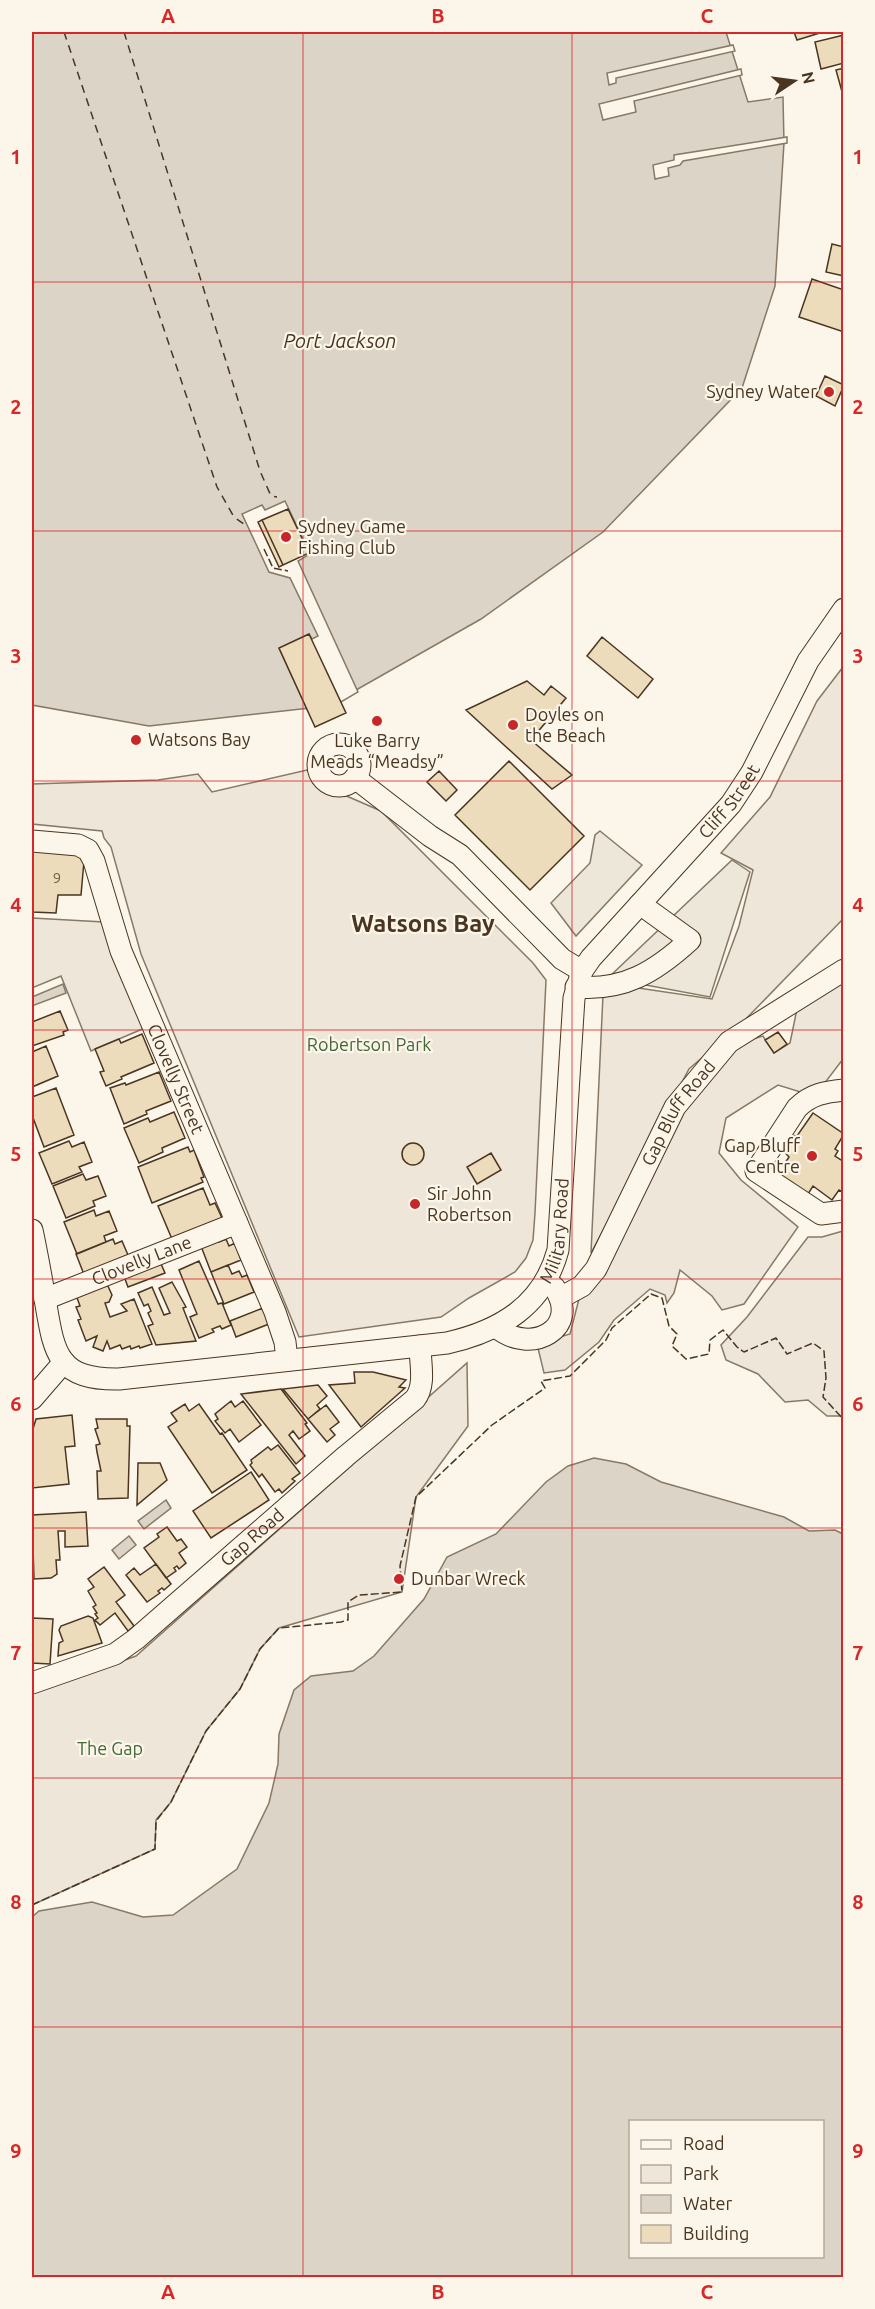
<svg xmlns="http://www.w3.org/2000/svg" width="875" height="2309" font-family="Ubuntu,sans-serif">
	<style>
		.green { fill: #ede6d9; stroke: #887966; stroke-width: 1.5 }
		.parking { fill: #ede7d9; stroke: #887966; stroke-width: 1.5 }
		.water { fill: #dcd4c6; stroke: #887966; stroke-width: 1.5; fill-rule: evenodd }
		.pier { fill: #fbf6e9; stroke: #887966; stroke-width: 1.5 }
		.lines { fill: none; stroke-linecap: round; stroke-linejoin: round }
		.ferry { stroke: #4a3520; stroke-width: 1.5; stroke-dasharray: 8 6; stroke-linecap: butt }
		.building { fill: #ecdcbc; stroke: #4a3520; stroke-width: 1.5 }
		.minor-casing { stroke: #4a3520; stroke-width: 23 }
		.minor { stroke: #fbf6e9; stroke-width: 21 }
		.fence { stroke: #4a3520; stroke-width: 1.5; stroke-dasharray: 8 3; stroke-linecap: butt }
		.grid { fill: none; stroke: #d62828; stroke-width: 1.5; stroke-opacity: 0.55 }
		.poi-dot { fill: #c62828; stroke: #fbf6e9; stroke-width: 2 }
		.labels { text-anchor: middle; stroke-width: 4.5; stroke-linejoin: round; paint-order: stroke }
		.number-label { font-size: 15px; fill: #725f47 }
		.poi-label { font-size: 18px; fill: #4a3520; stroke: #fbf6e9; text-anchor: start }
		.street-label { font-size: 18px; fill: #4a3520; stroke: #fbf6e9 }
		.park-label { font-size: 18px; fill: #436837; stroke: #fbf6e9 }
		.water-label { font-size: 20px; font-style: italic; fill: #4a3520; stroke: #fbf6e9 }
		.district-label { font-size: 24px; font-weight: bold; fill: #4a3520; stroke: #fbf6e9 }
		.neatline { fill: none; stroke: #d62828; stroke-width: 2 }
		.grid-label { font-size: 20px; text-anchor: middle; font-weight: bold; fill: #d62828 }
	</style>
	<rect width="100%" height="100%" fill="#fbf6e9"/>
	<path class="green" d="M843 667V919L739 1026 689 1069 591 1253 603 995 625 986 712 999 739 926 753 870 721 853 770 797 817 701Z
		M307 770 342 794 381 811 533 963 546 980 535 1213 533 1240 526 1258 515 1272 469 1298 441 1317 299 1337 141 954 111 847 104 838 102 831 32 824V784L158 780 198 774 212 792Z
		M32 918 104 922 147 1027 91 1051 61 976 32 988Z
		M843 975V1059L821 1088 807 1094 778 1085 726 1118 719 1153 741 1180 798 1227 744 1304 722 1310 712 1296 680 1270 674 1293 667 1303 665 1295 650 1289 614 1320 599 1342 565 1370 544 1373 537 1344 570 1334 580 1295 678 1112 738 1043 763 1036 774 1053 790 1043 797 1009Z
		M843 1231V1416H827L808 1400 785 1402 758 1374 726 1360 721 1345 747 1317 808 1237H822Z
		M467 1363 468 1426 416 1497 402 1592 279 1628 260 1649 240 1689 206 1731 171 1802 156 1820 155 1849 32 1905V1693L136 1656Z"/>
	<path class="parking" d="M600 831 642 865 576 936 551 903 590 863 595 835Z
		M732 860 750 872 710 997 608 978Z"/>
	<path class="water" d="M32 32H726L748 102 783 97 784 143 775 286 742 388 603 532 481 619 328 706 149 726 32 705Z
		M63 984 66 993 32 1006V997Z
		M594 1458 626 1464 661 1482 784 1517 809 1531 835 1530 843 1534V2277H32V1917L39 1911 92 1902 143 1917 173 1915 237 1869 269 1803 278 1764 279 1734 294 1690 311 1676 353 1671 374 1656 424 1599 447 1557 496 1534 546 1482 568 1466ZM630 2122H822V2256H630Z
		M166 1500 171 1508 144 1529 138 1521Z
		M129 1536 136 1545 119 1559 112 1550Z"/>
	<path class="pier" d="M733 45 735 51 616 78V83L609 85 607 73Z
		M741 69 742 75 634 101 636 112 603 120 599 104Z
		M787 137V143L683 161 680 165 668 168 669 176 655 179 653 165 674 160V155Z
		M285 501 310 554 298 561 358 692 329 709 308 711 279 648 309 634 312 639 318 636 290 578 269 572 242 514 262 505 265 510Z"/>
	<g class="lines">
		<path class="ferry" d="M64 32 217 487 234 517 248 527
			M124 32 260 471 271 496 277 497"/>
	</g>
	<path class="building" d="M794 32H823L797 40Z
		M844 35V63L821 69 815 42Z
		M844 68V99L836 70Z
		M832 244 844 247V276L826 272Z
		M812 279 844 290V332L799 317Z
		M825 376 844 385 835 406 816 396Z
		M288 509 309 553 283 565 262 520Z
		M262 520 283 565 279 567 258 522Z
		M309 634 346 713 315 727 279 648Z
		M602 637 653 679 638 698 587 656Z
		M527 681 544 695 551 686 566 698 531 740 572 775 552 789 466 710Z
		M509 761 584 836 530 890 455 815Z
		M439 771 457 790 446 801 427 782Z
		M32 850 79 854 84 861 81 895H58L56 913 32 912Z
		M60 1011 68 1030 63 1032 64 1035 32 1046V1022Z
		M778 1032 787 1044 774 1053 765 1040Z
		M142 1034 154 1063 121 1077 122 1079 106 1086 100 1072 104 1071 95 1049 119 1039 121 1043Z
		M46 1046 58 1076 32 1087V1052Z
		M159 1072 171 1101 146 1111 147 1114 124 1124 110 1088 125 1083 126 1085Z
		M56 1088 74 1135 44 1147 32 1115V1097Z
		M174 1112 185 1138 162 1148 163 1152 139 1163 124 1128 148 1118 150 1122Z
		M813 1113 844 1134 835 1149 838 1151 835 1156 844 1162V1193L839 1190 832 1200 813 1186 808 1194 781 1176 787 1168 783 1166 789 1157 782 1149 791 1135 797 1136Z
		M69 1141 72 1147 84 1142 92 1162 79 1167 82 1172 52 1184 39 1153Z
		M402 1154a11 11 0 1 1 22 0a11 11 0 1 1-22 0Z
		M188 1147 190 1152 194 1150 204 1177 201 1178 203 1182 152 1203 138 1167Z
		M491 1153 501 1170 477 1184 467 1167Z
		M83 1174 86 1180 98 1176 106 1196 93 1201 95 1206 66 1218 53 1186Z
		M203 1188 210 1205 215 1203 222 1218 172 1239 158 1206Z
		M94 1210 96 1216 109 1211 117 1231 104 1236 106 1242 77 1254 64 1222Z
		M216 1234 219 1242 226 1239 229 1246 235 1243 241 1260 211 1272 199 1241Z
		M113 1239 115 1244 122 1241 128 1255 120 1258 122 1261 85 1277 76 1254Z
		M158 1257 165 1273 128 1287 122 1271Z
		M199 1261 218 1304 222 1303 231 1325 222 1329 220 1326 212 1329 214 1332 199 1338 190 1317 197 1314 179 1270Z
		M228 1265 232 1274 239 1271 242 1277 247 1275 254 1292 224 1304 211 1272Z
		M172 1282 186 1307 183 1308 196 1341 156 1345 148 1326 153 1324 148 1313 151 1311 148 1304 144 1306 138 1293 152 1287 164 1315 170 1313 159 1288Z
		M107 1284 112 1295 109 1302 105 1303 110 1317 127 1311 121 1304 134 1299 152 1344 140 1348 139 1346 131 1349 130 1346 122 1349 120 1345 110 1349 107 1341 103 1351 93 1347 97 1336 86 1341 78 1320 81 1319 76 1307 80 1306 76 1295Z
		M263 1308 269 1324 236 1337 230 1321Z
		M354 1372H373L406 1380 399 1387 405 1388 361 1427 329 1385 355 1383Z
		M318 1385 327 1396 317 1405 320 1409 308 1419 283 1389Z
		M281 1389 307 1423 305 1424 310 1431 299 1439 293 1431 289 1435 305 1456 296 1464 241 1394Z
		M231 1401 235 1407 243 1401 261 1425 239 1442 230 1429 225 1433 215 1421 218 1419 215 1414Z
		M185 1404 189 1411 199 1404 220 1434 222 1433 247 1470 212 1493 168 1427 177 1421 171 1413Z
		M326 1405 339 1422 330 1429 335 1435 327 1442 308 1419Z
		M72 1415 75 1446 65 1447 69 1484 32 1488V1432L36 1419Z
		M96 1419H127V1426H130L128 1498 98 1499 97 1471H101L97 1452 96 1445 100 1444 95 1429 98 1428Z
		M278 1445 300 1473 292 1479 295 1481 282 1493 279 1489 275 1492 262 1474 259 1477 250 1465 252 1463 251 1460 268 1447 271 1450Z
		M138 1463H160L167 1480 137 1505Z
		M251 1472 269 1500 211 1538 193 1511Z
		M86 1512 88 1546 65 1547V1531H58L60 1560H56L57 1574 51 1578 34 1579 32 1515Z
		M167 1527 177 1541 181 1539 187 1547 179 1553 186 1563 179 1569 177 1566 174 1568 176 1571 166 1578 144 1548 159 1537 157 1534Z
		M156 1564 171 1584 164 1590 162 1588 158 1591 160 1593 147 1602 126 1575 134 1568 140 1575Z
		M104 1567 125 1595 116 1602 134 1626 128 1631 115 1613 100 1625 95 1620 98 1618 95 1614 97 1613 93 1607 96 1605 88 1591 94 1587 88 1579Z
		M88 1616 93 1618 102 1643 58 1656 59 1643 63 1641 59 1630 61 1626Z
		M32 1618 53 1619 50 1664 32 1663Z"/>
	<g class="lines">
		<g class="minor-casing">
			<g id="minor">
				<circle cx="339" cy="765" r="21"/>
				<path d="M355 778 430 836 460 855 562 959 582 971"/>
				<path id="s1" d="M32 841 78 845 88 850 94 861 121 951 275 1312 285 1342 287 1360"/>
				<path d="M576 987C624 991 655 972 690 940L640 904"/>
				<path d="M844 1090C825 1092 811 1094 797 1108L756 1171 821 1214 844 1211"/>
				<path id="s2" d="M32 1230C37 1253 41 1276 45 1299 54 1352 56 1380 119 1379L447 1343C500 1331 543 1306 558 1250L574 998 582 971 591 958 731 804 752 772 808 661 844 609"/>
				<path id="s3" d="M560 1298 582 1286 596 1269 675 1107 729 1042 844 970"/>
				<path id="s4" d="M45 1299 237 1223"/>
				<path d="M496 1327C532 1357 582 1327 554 1287"/>
				<path d="M32 1399 64 1362"/>
				<path id="s5" d="M32 1683 115 1654 136 1639 346 1456 415 1399C426 1385 420 1363 420 1346"/>
			</g>
		</g>
		<use href="#minor" class="minor"/>
		<path class="fence" d="M264 549 273 568 288 571
			M32 1905 155 1849 156 1821 171 1802 206 1731 240 1689 260 1649 279 1628 341 1622 348 1620V1602L359 1595 402 1592 400 1566 416 1497 492 1425 545 1388 541 1381 570 1376 606 1340 612 1328 651 1294 662 1298 669 1326 677 1334 672 1346 686 1359 709 1354 710 1340 723 1330 737 1347 744 1352 776 1338 787 1354 813 1343 824 1351 826 1378 823 1397 844 1420"/>
	</g>
	<path class="grid" d="M303 32V2278M572 32V2278M32 282H844M32 531H844M32 781H844M32 1030H844M32 1279H844M32 1528H844M32 1778H844M32 2027H844"/>
	<g class="poi-dot">
		<circle cx="829" cy="392" r="6"/>
		<circle cx="286" cy="537" r="6"/>
		<circle cx="377" cy="721" r="6"/>
		<circle cx="513" cy="725" r="6"/>
		<circle cx="136" cy="740" r="6"/>
		<circle cx="812" cy="1156" r="6"/>
		<circle cx="415" cy="1204" r="6"/>
		<circle cx="399" cy="1579" r="6"/>
	</g>
	<g class="labels">
		<g class="number-label">
			<text x="57" y="883">9</text>
		</g>
		<g class="poi-label">
			<text x="817" y="398" text-anchor="end">Sydney Water</text>
			<text x="298" y="533">Sydney Game<tspan x="298" dy="21">Fishing Club</tspan></text>
			<text x="525" y="721">Doyles on<tspan x="525" dy="21">the Beach</tspan></text>
			<text x="148" y="746">Watsons Bay</text>
			<text x="377" y="747" text-anchor="middle">Luke Barry<tspan x="377" dy="21">Meads “Meadsy”</tspan></text>
			<text x="800" y="1152" text-anchor="end">Gap Bluff<tspan x="800" dy="21">Centre</tspan></text>
			<text x="427" y="1200">Sir John<tspan x="427" dy="21">Robertson</tspan></text>
			<text x="411" y="1585">Dunbar Wreck</text>
		</g>
		<g class="street-label">
			<text dy="6" stroke="none"><textPath href="#s2" startOffset="1185">Cliff Street</textPath></text>
			<text dy="6" stroke="none"><textPath href="#s1" startOffset="303">Clovelly Street</textPath></text>
			<text dy="6" stroke="none"><textPath href="#s3" startOffset="224">Gap Bluff Road</textPath></text>
			<text dy="6" stroke="none"><textPath href="#s2" startOffset="698">Military Road</textPath></text>
			<text dy="6" stroke="none"><textPath href="#s4" startOffset="104">Clovelly Lane</textPath></text>
			<text dy="6" stroke="none"><textPath href="#s5" startOffset="268">Gap Road</textPath></text>
		</g>
		<g class="park-label">
			<text x="369" y="1051">Robertson Park</text>
			<text x="110" y="1755">The Gap</text>
		</g>
		<g class="water-label">
			<text x="340" y="348">Port Jackson</text>
		</g>
		<g class="district-label">
			<text x="423" y="932">Watsons Bay</text>
		</g>
	</g>
	<rect width="875" height="2309" fill="none" stroke="#fbf6e9" stroke-width="66"/>
	<rect x="629" y="2120" width="195" height="138" fill="#fbf6e9" stroke="#b4a999" stroke-width="1.5"/>
	<rect x="641" y="2140" width="30" height="9" fill="#fbf6e9" stroke="#b4a999" stroke-width="1.5"/>
	<text x="683" y="2150" font-size="18" fill="#4a3520">Road</text>
	<rect x="641" y="2165" width="30" height="18" fill="#ede6d9" stroke="#b4a999" stroke-width="1.5"/>
	<text x="683" y="2180" font-size="18" fill="#4a3520">Park</text>
	<rect x="641" y="2195" width="30" height="18" fill="#dcd4c6" stroke="#b4a999" stroke-width="1.5"/>
	<text x="683" y="2210" font-size="18" fill="#4a3520">Water</text>
	<rect x="641" y="2225" width="30" height="18" fill="#ecdcbc" stroke="#b4a999" stroke-width="1.5"/>
	<text x="683" y="2240" font-size="18" fill="#4a3520">Building</text>
	<g transform="translate(794 81) rotate(77)" stroke="#fbf6e9" stroke-width="4.5" paint-order="stroke">
	<path d="M0-4.5L10 22L0 15L-10 22Z" fill="#4a3520"/>
	<text y="-9" font-size="16" font-weight="bold" text-anchor="middle" fill="#4a3520">N</text>
	</g>
	<rect x="33" y="33" width="809" height="2243" class="neatline"/>
	<g class="grid-label">
		<text x="168" y="23">A</text>
		<text x="438" y="23">B</text>
		<text x="707" y="23">C</text>
		<text x="16" y="164">1</text>
		<text x="858" y="164">1</text>
		<text x="16" y="414">2</text>
		<text x="858" y="414">2</text>
		<text x="16" y="663">3</text>
		<text x="858" y="663">3</text>
		<text x="16" y="912">4</text>
		<text x="858" y="912">4</text>
		<text x="16" y="1161">5</text>
		<text x="858" y="1161">5</text>
		<text x="16" y="1411">6</text>
		<text x="858" y="1411">6</text>
		<text x="16" y="1660">7</text>
		<text x="858" y="1660">7</text>
		<text x="16" y="1909">8</text>
		<text x="858" y="1909">8</text>
		<text x="16" y="2158">9</text>
		<text x="858" y="2158">9</text>
		<text x="168" y="2299">A</text>
		<text x="438" y="2299">B</text>
		<text x="707" y="2299">C</text>
	</g>
</svg>
